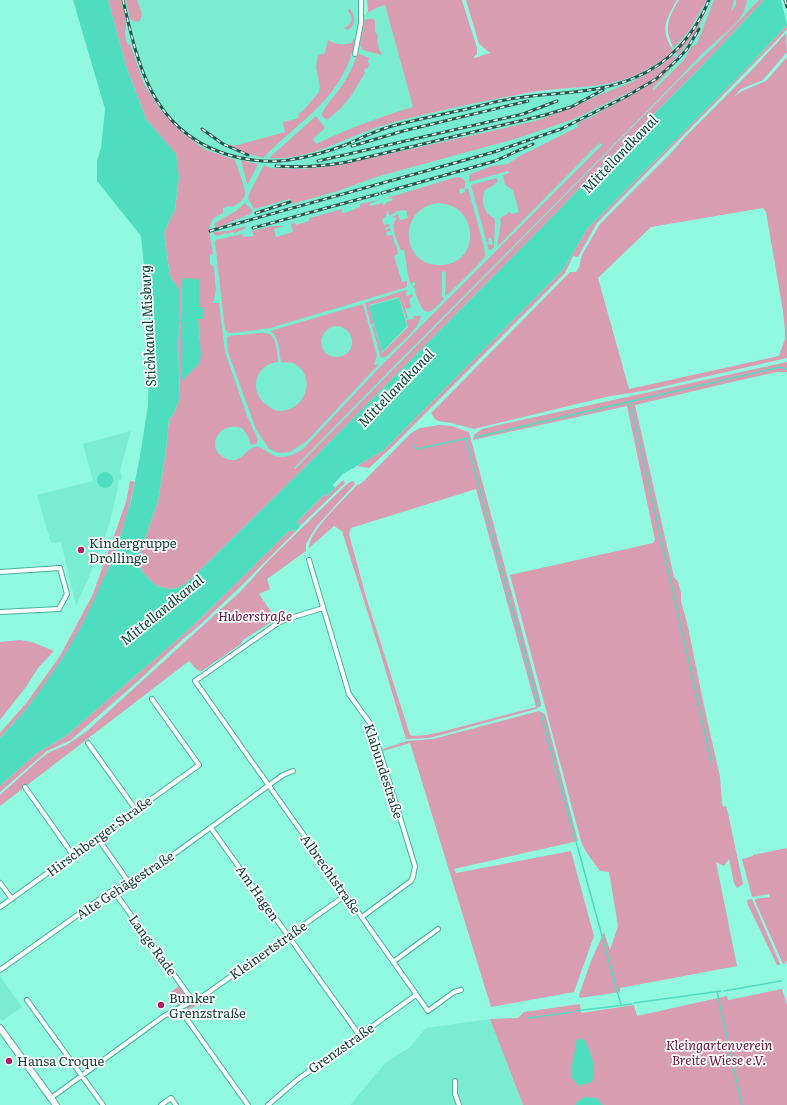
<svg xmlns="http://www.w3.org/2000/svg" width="787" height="1105" font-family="Literata,serif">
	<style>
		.built { fill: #7aecd2 }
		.green { fill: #d99db2; fill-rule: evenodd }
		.water { fill: #4fddbf }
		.pier { fill: #91f9e0 }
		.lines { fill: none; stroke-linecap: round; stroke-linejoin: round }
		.stream { stroke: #4fddbf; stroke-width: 1.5 }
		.minor-casing { stroke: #46b19a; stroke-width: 6 }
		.secondary-casing { stroke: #46b19a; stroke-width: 8 }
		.minor { stroke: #fff; stroke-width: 4 }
		.secondary { stroke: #fff; stroke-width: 6 }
		.rail-casing { stroke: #24594e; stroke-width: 3 }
		.rail { stroke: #fff; stroke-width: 1.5; stroke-dasharray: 4.5; stroke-linecap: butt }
		.poi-dot { fill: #ab2265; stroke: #fff; stroke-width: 1.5 }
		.labels { text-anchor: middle; stroke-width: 3.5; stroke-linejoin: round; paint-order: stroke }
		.poi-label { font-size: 13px; fill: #144138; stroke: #fff; text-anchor: start }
		.park-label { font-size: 13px; font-style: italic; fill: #6a113d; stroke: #fff }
		.street-label { font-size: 13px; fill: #144138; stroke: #fff }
		.water-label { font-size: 14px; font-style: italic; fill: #004337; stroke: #fff }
	</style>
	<rect width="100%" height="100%" fill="#91f9e0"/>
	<path class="built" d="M108 0H358L359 14H366L374 9 385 5 409 93 505 98 585 86 663 54 673 45 703 0H764L701 67 573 195 560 209 187 583 179 177 126 66Z
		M131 431 120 470 122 479 119 480 117 492 110 521 99 554 76 606 61 542 51 543 37 495 93 481 83 444Z
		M0 976 22 1007 2 1021 0 1018Z
		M490 1019 523 1105H350L386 1062 409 1048 426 1028Z"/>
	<path class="green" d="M108 0H121C122 8 127 18 126 26 125 33 124 37 128 45L130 44 144 84 161 111 180 131 204 149 235 160C237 167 246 188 245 194 244 201 236 204 232 207L228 206 223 208V213C220 215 216 216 214 218 206 226 212 244 213 254L210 255V264L214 267 216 290 213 303H219L225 352 247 416 258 440 256 444 251 445 248 436 242 428C216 420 206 450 225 458 243 467 245 445 259 447 263 448 266 451 269 453 281 461 293 455 303 449L378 369 602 145 600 143 594 148 497 247 501 222 500 220 501 217 506 215 509 212 512 214 519 212 513 190 505 185 503 175 509 173 508 171 469 182V178L470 174 492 166 508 164 518 157 578 127 577 123 589 118 646 87 660 77 678 61 653 88V91L683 61 692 46 697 44 714 0H734L731 12 736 5V0H747C746 5 744 11 742 15 734 28 713 43 702 54 683 74 664 94 645 113 528 232 410 349 294 468L295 469 681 78 716 45 759 0H764L701 67 573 195 560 209 301 471 187 583 177 588 170 589 157 586 151 581 141 570 140 562 141 550 158 501 166 450 169 419 173 415 180 398 178 343 180 321 181 320V364L184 379 186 377 200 339 198 319 202 307H199L182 282 181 319 180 320 178 288 170 276 164 233 175 209 179 177 176 154 146 119 126 66Z
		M126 0H137L142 14 140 21 136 22 130 19Z
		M367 0H462L477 48V54L474 57V58L490 53 479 44 466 0H677C665 22 660 28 673 51 655 67 630 80 606 84 582 88 557 88 533 92 485 101 435 111 388 124 348 135 312 161 269 158L316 116 325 128 313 139 316 144C348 129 379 117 413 107L385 5 374 9 366 14 368 11Z
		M679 0H707L689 31 674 48C663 29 668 18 679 0Z
		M711 0 698 29 678 56 676 52 696 28Z
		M349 8C355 15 357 24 348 30L344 28C352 25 354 18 348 11Z
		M367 19H373L375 21V31L378 36C376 42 379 50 382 55L363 50 360 45 365 20Z
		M787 25V29L777 40 597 223 578 257 573 256 565 273 390 449 369 468 357 466 384 450 563 270 587 229 746 69Z
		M786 33 787 52 763 80 741 89 734 97 742 91 766 81 787 57V358L648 390 606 397 474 429 451 423 438 421 435 419 431 413 445 399 570 272H576L579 267 582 255 600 224 672 152 686 136 752 70ZM763 208 766 212 783 311 785 330V339L779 356 629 389 598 278 651 227Z
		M353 39H356C342 100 303 117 263 158L242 152 229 146 230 144 234 146 285 132 283 122 299 118 298 114 303 111 319 92 320 87 316 67 318 55 325 53 328 40C335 45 343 45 352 43Z
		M360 54 369 58 368 62 369 64 367 69 365 68 364 72 365 73 351 96 340 109 327 120 322 116C322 108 336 95 341 87 348 77 353 66 357 55Z
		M673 55 676 58 661 73 644 85 574 119 518 138 376 177 338 191 292 204 290 199 254 209 248 198 250 192 264 165 270 168 304 169 340 165 535 121 572 108 599 95 632 82 659 67Z
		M241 160 258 164 248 184H247Z
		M457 177 462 178 466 182 465 183V188L459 189 460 194 465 192V189L468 188 484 247 485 256 477 266 446 296H445L446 271 442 272V296L444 299C436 306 427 321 420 304 418 299 415 294 415 289L414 288 413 286 415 285V282L412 283V286C406 275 407 261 404 250H401C397 242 391 229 395 220L397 219 396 218 392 217 398 214 400 220 408 218 406 210 397 211 390 216 387 210 386 217 382 219 384 225 390 224V226L385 228 386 230 390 228 391 231 386 232 387 236 392 235V233L395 245H396L398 254 394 256 402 282 407 281V286L404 288 270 328 234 333H229L225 330 215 242 216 240 242 234 244 237 254 236 252 231 273 226H284L274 229 276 237 293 232 291 224 294 222 296 225 309 221V218H310L342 209V213H345L360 207V204L379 200 369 204 370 206 383 203V205H385V203L393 200 391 198 384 199 387 198ZM439 203C481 206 480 265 440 265 400 266 397 207 439 203Z
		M497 178 498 182 495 183 494 185 485 190C480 201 484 213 494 218L495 222 494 247 491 250H489L487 244 489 243 490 245 493 244 491 238H488L489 242 487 243 471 185Z
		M245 203 252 210V213L215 229V223L236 211Z
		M247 226 244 229 235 233 233 232 226 234V233L217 236 214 234V232L228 231Z
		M406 290 408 291 405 292 407 296 411 295V292L413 296 409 299 411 307 406 309 401 293 408 319 406 318 398 294 399 297 369 305 374 324 371 325 365 303Z
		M363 304 377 356 374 365 379 364 307 441 290 452 279 453 269 449 256 429 228 352 227 337C232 335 237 335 242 335 271 331 276 329 278 362 254 364 248 394 268 406 272 409 276 411 280 411 307 411 317 374 293 363 289 362 285 363 281 362 279 352 280 337 270 331ZM335 326C357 326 358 356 337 357 317 357 316 330 335 326Z
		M413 316H421C418 331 398 345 387 356L381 358 372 326 374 325 382 353 408 327 406 320 414 319Z
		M787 362V372H778L749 378 635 405 674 577 678 582 681 593V601L688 627 704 706 720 777 722 804 723 807 726 806 728 813 743 884 737 888 734 883 729 859 724 866 716 862 737 966 620 988V992L580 998 579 995 591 961 604 932 610 950 618 926 609 872 600 871C594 862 584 851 581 841L510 575 653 543 655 540 627 406 473 440 474 435 482 429 503 424Z
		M439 425 452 426 469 432 541 703V706L536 709 430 738 406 739 380 652 342 531 334 526 309 548C310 529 344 500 357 485L362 483 411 433 420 428ZM476 489 536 707 441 732 426 735 412 736 410 735 366 597 349 534 351 528Z
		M343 480 345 483 300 526 297 522 325 494 327 496Z
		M130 481 135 482C117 565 79 645 25 711 17 720 8 729 0 738V733L27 702 60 656 93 594 115 533 126 502Z
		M353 481 355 484 316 527 306 544V551L267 579 270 589 259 594 276 619 243 640 241 644 202 671C196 671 193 665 189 661L0 806V795L40 759 48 753 68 744 86 732 241 591 269 560 346 485 350 482Z
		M297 530 241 586 201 624 182 640 138 681 71 740 47 751 0 792V786L37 753 66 736 178 639 201 618 289 531Z
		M20 640 32 642 54 651 38 668 26 687 0 720V642Z
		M539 711 544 713 546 717 578 841 454 869 456 873 571 851 594 936 574 992 491 1007 410 743 383 751V749L407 741 433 739Z
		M787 848V961L785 962V964H783L755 901V899L770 897 769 894 752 897 742 859 753 856V855Z
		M752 899 780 964V965H777L748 905 747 900Z
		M179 983 186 995 185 999 178 1005 169 993 178 987Z
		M782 989 787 1005V1105H523L490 1019 518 1018 524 1012 580 1004 581 1013 634 1005 637 1016 727 996 728 1000Z
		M200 1002 202 1005 200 1007V1003L189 1010V1015H187L186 1011 188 1006Z"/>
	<path class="water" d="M73 0H108L126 66 146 119 176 154 179 177 175 209 164 233 170 276 179 289 180 320 181 319 182 281 184 278 199 279V307H203V319H198L201 353 200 363 183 380H181V321H180L178 343 180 398 173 415 169 419 166 450 158 501 141 550 140 562 141 570 151 581 157 586 170 589 177 588 187 583 301 471 560 209 573 195 701 67 764 0H787V25L746 69 587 229 563 270 384 450 343 474 333 485 335 488 327 496 325 494 297 522 300 526 297 530 289 531 201 618 178 639 66 736 37 753 0 786V738L24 712 44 685 65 654 82 625 110 565 120 537 132 497 140 456 148 405 150 328 141 236 97 181V161L101 148 105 109Z
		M399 298 407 326 382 352 369 306Z
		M97 480a8 8 0 1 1 16 0a8 8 0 1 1-16 0Z
		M577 1039H584C591 1052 597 1067 592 1082L579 1086 572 1078V1065Z
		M584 1097 597 1098 603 1105H576V1103Z"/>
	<path class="pier" d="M781 0H787V24Z"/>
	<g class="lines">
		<path class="stream" d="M630 401 712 764
			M476 437 780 367 787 369
			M466 439 539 706
			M413 445 417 449 468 438
			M541 714 621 1005
			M724 991 781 981
			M717 992 742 1105
			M634 1003 721 991
			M576 1011 632 1004
			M528 1018 572 1012"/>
		<g class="minor-casing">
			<path id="minor" d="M355 54 361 23V0
				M309 560 349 694 372 726 415 866 413 877 411 881 362 917
				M0 572 60 568 67 594 59 609 0 612
				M323 608 287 619 278 623 195 681 428 1011 454 992 461 990
				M88 743 136 810
				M25 787 73 855
				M211 828 360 1036
				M97 837 130 884
				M0 883 12 899
				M113 890 193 1001
				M0 907 199 765 152 699
				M393 962 438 929
				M0 970 113 890 137 881 283 775 293 771
				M27 1000 103 1105
				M179 1008 248 1105
				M455 1081V1094L459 1105
				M51 1098 164 1016 193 1001 199 999 346 895
				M161 1105 171 1098 176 1105
				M268 1105 297 1080 416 995"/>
		</g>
		<g class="secondary-casing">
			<path id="secondary" d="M0 1028 56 1105"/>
		</g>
		<use href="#minor" class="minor"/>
		<use href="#secondary" class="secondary"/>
		<g class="rail-casing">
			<path id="rail" d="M123 0C138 65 151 126 220 152 242 160 266 163 289 160 308 157 327 152 345 145 362 138 378 129 396 125 420 119 443 114 467 109 484 105 500 100 517 98 556 92 599 94 636 77 670 63 695 34 709 0
				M785 0 787 7
				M202 129 223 144 248 155
				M352 146 403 131 528 101
				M318 161 523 114 557 101
				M276 166C300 168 324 166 347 162L545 115 571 107 603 90
				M382 193 495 161 533 144
				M256 213 290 202
				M253 228 378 194
				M210 231 494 152 561 129 627 96 656 79 678 59 687 49 699 29"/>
		</g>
		<use href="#rail" class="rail"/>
	</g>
	<g class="poi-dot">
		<circle cx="81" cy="550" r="4"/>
		<circle cx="161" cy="1005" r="4"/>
		<circle cx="9" cy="1061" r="4"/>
	</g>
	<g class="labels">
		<g class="poi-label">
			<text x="89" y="548">Kindergruppe<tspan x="89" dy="15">Drollinge</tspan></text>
			<text x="169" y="1003">Bunker<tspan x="169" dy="15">Grenzstraße</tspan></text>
			<text x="17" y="1066">Hansa Croque</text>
		</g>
		<g class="park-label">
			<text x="255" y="621">Huberstraße</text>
			<text x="719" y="1050">Kleingartenverein<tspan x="719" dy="15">Breite Wiese e.V.</tspan></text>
		</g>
		<g class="street-label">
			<text transform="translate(384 771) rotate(72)" y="5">Klabundestraße</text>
			<text transform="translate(99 836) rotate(-36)" y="5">Hirschberger Straße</text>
			<text transform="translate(331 874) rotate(55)" y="5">Albrechtstraße</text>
			<text transform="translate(125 885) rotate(-33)" y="5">Alte Gehägestraße</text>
			<text transform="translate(258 893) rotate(55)" y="5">Am Hagen</text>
			<text transform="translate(153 945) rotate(54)" y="5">Lange Rade</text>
			<text transform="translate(268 950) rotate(-35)" y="5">Kleinertstraße</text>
			<text transform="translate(341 1048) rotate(-35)" y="5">Grenzstraße</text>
		</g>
		<g class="water-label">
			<text transform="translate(620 154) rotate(-46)" y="5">Mittellandkanal</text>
			<text transform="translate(148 326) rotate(-93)" y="5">Stichkanal Misburg</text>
			<text transform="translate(396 388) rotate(-46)" y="5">Mittellandkanal</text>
			<text transform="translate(162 610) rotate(-39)" y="5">Mittellandkanal</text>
		</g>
	</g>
</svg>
